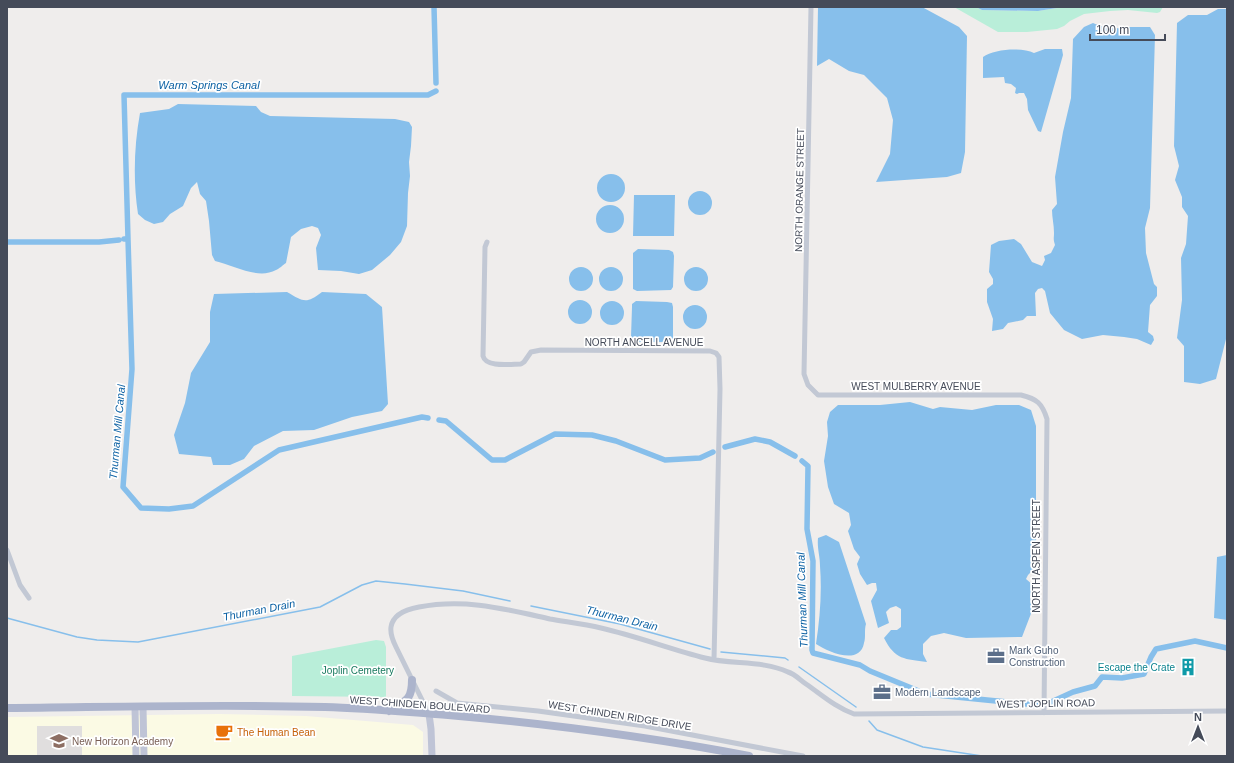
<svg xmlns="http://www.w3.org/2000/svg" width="1234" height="763" font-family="Helvetica,sans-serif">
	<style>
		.commercial { fill: #fbfae4 }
		.education { fill: #e0dede }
		.green { fill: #b9eed9 }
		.water { fill: #87bfeb }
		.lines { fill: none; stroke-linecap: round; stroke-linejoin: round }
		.stream { stroke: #87bfeb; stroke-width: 1.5 }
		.canal { stroke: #87bfeb; stroke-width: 5.5 }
		.street { stroke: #c2c8d4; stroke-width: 5 }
		.secondary { stroke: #bfc4d6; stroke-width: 7 }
		.primary { stroke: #acb4cc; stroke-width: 8 }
		.labels { text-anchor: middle; stroke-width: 3.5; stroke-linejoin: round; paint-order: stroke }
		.street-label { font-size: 10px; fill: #454b59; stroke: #fff }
		.service-label { font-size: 10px; fill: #4e5e75; stroke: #fff; text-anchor: start }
		.culture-label { font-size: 10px; fill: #0d838f; stroke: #fff; text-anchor: end }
		.park-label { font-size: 10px; fill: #17795e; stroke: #fff }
		.food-label { font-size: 10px; fill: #c56008; stroke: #fff; text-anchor: start }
		.education-label { font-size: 10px; fill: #785e54; stroke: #fff; text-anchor: start }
		.water-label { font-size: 11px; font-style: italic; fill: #0d62a4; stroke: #fff }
	</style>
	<rect width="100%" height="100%" fill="#efedec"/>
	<path class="commercial" d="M219 714 306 716 413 725 423 732V756H82V726H37V756H7V717Z"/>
	<path class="education" d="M37 726H82V756H37Z"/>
	<path class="green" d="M954 7H976L982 10 1038 11 1063 7H1163L1160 12 1157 13 1128 10 1110 11 1084 14 1070 21 1064 26 1057 29 1027 32H998Z
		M376 640 384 641 386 647V697L292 696V656Z"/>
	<path class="water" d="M818 7H922L959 27 967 36 965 152 961 173 947 177 876 182 890 154 893 120 887 98 864 75 849 71 829 59 817 66Z
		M976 7H1063L1038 11 982 10Z
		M1218 9H1227V335L1216 379 1200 384 1184 382V346L1177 338 1182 300 1181 258 1186 244 1188 216 1182 207V197L1175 180 1179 166 1174 146 1177 23 1188 15H1207Z
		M1093 23C1102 28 1112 27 1122 29L1127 27H1150L1155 35 1150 208 1145 228 1146 253 1154 284 1157 287V296L1150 305 1148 332 1153 336 1154 340 1151 345 1137 339 1124 337 1103 335 1082 339 1064 330 1050 313 1045 291 1042 288 1038 289 1035 293 1036 316H1027L1023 320 1008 323 1003 329 992 331 993 319 987 302V289L993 284V279L989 272 991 245 999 241 1014 239 1021 244 1032 262 1042 266 1045 260 1044 256 1051 253 1055 245C1053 238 1054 239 1054 233 1054 225 1052 217 1052 210L1057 204 1055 177 1063 132 1071 98 1073 39 1084 27Z
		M1045 49H1062L1063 55 1041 132 1038 131 1028 110 1027 99 1024 93H1019L1017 94 1015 93 1016 88 1011 84 1005 83 1004 77 983 78V57C994 49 1022 47 1034 53Z
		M178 104 256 106 261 112 270 116 395 119 409 122 412 127 411 146 409 162 410 176 408 193 407 226 401 242 390 255 372 270 359 274 341 271 318 270 316 248 321 235 318 228 312 226 301 229 291 237 286 263C283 265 279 269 276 270 258 280 233 265 215 261L212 255 209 221 206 201 200 194 197 182 191 188 183 206 170 214 163 222 154 224 145 220 138 214C133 181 134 146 140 113L169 109Z
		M597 188a14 14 0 1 1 28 0a14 14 0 1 1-28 0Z
		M688 203a12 12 0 1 1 24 0a12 12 0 1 1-24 0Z
		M634 195H675L674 236H633Z
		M596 219a14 14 0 1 1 28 0a14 14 0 1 1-28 0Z
		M638 249 669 250 673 252 674 256 673 287 671 290 637 291 633 289V253Z
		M684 279a12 12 0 1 1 24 0a12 12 0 1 1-24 0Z
		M599 279a12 12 0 1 1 24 0a12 12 0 1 1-24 0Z
		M569 279a12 12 0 1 1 24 0a12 12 0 1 1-24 0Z
		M287 292C304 302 306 304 322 292L366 294 382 307 388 404 382 411 352 417 314 430 283 431 254 446 244 459 230 465H213L211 457 179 454 174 435 185 403 191 373 210 342V312L214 294Z
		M568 312a12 12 0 1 1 24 0a12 12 0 1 1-24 0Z
		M636 301 667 302 672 303 673 307V338L670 342H637L633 341 631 337 632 307V304Z
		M600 313a12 12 0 1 1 24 0a12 12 0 1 1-24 0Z
		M683 317a12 12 0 1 1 24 0a12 12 0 1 1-24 0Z
		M910 402 933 409 940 407 972 410 996 405H1019L1031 410 1036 426V567L1028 575 1026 579 1033 585 1034 593 1030 597 1032 611 1022 637 966 638 944 633 931 636 923 644V654L927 662C905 659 895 660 884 638L891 630H897L901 627V609L896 606 890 608 886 612 889 623 878 628 871 601 877 590 876 583H872L867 585 860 574 857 564 860 557 854 549 848 531 851 525 849 513 834 504 828 487 824 461 828 436 827 422 830 412 838 405H880Z
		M826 535 839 542 866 624C864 630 866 637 864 643 860 666 828 652 816 644 820 618 822 592 820 566 820 555 817 549 818 538Z
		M1227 555V620L1214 618 1217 557Z"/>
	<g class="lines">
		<path class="stream" d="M531 606 620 624 710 649
			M7 618 77 637 97 640 138 642 320 607 362 585 376 581 405 584 463 591 510 601
			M721 652 785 658 788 660
			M799 667 856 707
			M869 721 877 730 923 747 982 756"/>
		<path class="canal" d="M434 7 436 83
			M124 239H128L132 369 123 487 141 508 169 509 193 506 279 450 422 417 428 418
			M128 239 124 95H428L436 91
			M7 242H99L119 240
			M439 420 446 421 492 460H505L555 434 592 435 616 441 665 460 700 458 713 452
			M725 447 755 439 770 442 795 456
			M802 461 808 466 807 529 813 561 812 650 813 653 860 665 870 671 926 694 1037 705
			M1049 703 1073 692 1095 686 1102 677 1122 678 1144 674 1151 657 1156 649 1195 641 1227 648"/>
		<path class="street" d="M811 7 804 374 808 385 818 395H1021C1037 399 1042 403 1047 419L1044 713
			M487 242 485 247 483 356C486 368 511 364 521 364L524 362 531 352 541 350 710 351 716 353 719 357 720 389 714 660
			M7 550 20 585 29 598
			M436 691 457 703 538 711 645 726 803 756
			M429 714 396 647C393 641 390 634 391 627 393 614 408 609 419 607 465 598 505 609 550 619 567 622 584 624 601 628 636 636 670 649 705 658 732 665 762 660 788 672 795 674 800 680 806 684 822 695 835 707 854 714L1227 711"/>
		<path class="secondary" d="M135 707 136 756
			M143 707 144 756
			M429 714 431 729 432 756"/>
		<path class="primary" d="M7 708C113 707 219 704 325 707 366 708 407 712 448 715 549 724 650 737 749 756
			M389 711C405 701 412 701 412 680"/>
	</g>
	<defs>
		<g id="office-bare" transform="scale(1.38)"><path d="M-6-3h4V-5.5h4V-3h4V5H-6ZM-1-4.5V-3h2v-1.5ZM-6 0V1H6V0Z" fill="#5c6f8a" stroke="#fff" stroke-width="2.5" paint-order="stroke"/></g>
		<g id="building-bare" transform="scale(1.38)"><path d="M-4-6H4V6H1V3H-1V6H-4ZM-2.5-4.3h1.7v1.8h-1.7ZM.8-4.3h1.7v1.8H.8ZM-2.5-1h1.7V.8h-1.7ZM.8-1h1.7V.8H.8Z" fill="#0f9aa8" stroke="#fff" stroke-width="2.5" paint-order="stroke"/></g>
		<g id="cafe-bare" transform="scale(1.38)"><path d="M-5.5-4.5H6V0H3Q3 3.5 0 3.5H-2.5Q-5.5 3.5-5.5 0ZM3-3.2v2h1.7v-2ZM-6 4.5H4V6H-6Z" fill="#e8710a" stroke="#fff" stroke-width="2.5" paint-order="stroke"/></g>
		<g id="school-bare" transform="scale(1.38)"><path d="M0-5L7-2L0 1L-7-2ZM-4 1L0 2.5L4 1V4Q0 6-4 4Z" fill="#8d6e63" stroke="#fff" stroke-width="2.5" paint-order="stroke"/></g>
	</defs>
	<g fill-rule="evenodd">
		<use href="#office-bare" x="996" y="656"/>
		<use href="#building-bare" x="1188" y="667"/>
		<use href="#office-bare" x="882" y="692"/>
		<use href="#cafe-bare" x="224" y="732"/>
		<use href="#school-bare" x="59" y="741"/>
	</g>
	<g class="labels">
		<g class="street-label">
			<text transform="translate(799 190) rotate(-89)" y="4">NORTH ORANGE STREET</text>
			<text x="644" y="346">NORTH ANCELL AVENUE</text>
			<text x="916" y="390">WEST MULBERRY AVENUE</text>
			<text transform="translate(1036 556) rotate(-90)" y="4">NORTH ASPEN STREET</text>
			<text transform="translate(1046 703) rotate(-1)" y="4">WEST JOPLIN ROAD</text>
			<text transform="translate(420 704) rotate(4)" y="4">WEST CHINDEN BOULEVARD</text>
			<text transform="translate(620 715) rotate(9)" y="4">WEST CHINDEN RIDGE DRIVE</text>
		</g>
		<g class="service-label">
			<text x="1009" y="654">Mark Guho<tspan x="1009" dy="12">Construction</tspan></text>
			<text x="895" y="696">Modern Landscape</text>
		</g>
		<g class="culture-label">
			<text x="1175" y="671">Escape the Crate</text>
		</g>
		<g class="park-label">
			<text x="358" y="674">Joplin Cemetery</text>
		</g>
		<g class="food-label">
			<text x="237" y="736">The Human Bean</text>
		</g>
		<g class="education-label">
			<text x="72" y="745">New Horizon Academy</text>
		</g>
		<g class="water-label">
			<text x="209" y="89">Warm Springs Canal</text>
			<text transform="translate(117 432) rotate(-85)" y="4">Thurman Mill Canal</text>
			<text transform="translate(802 600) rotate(-92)" y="4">Thurman Mill Canal</text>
			<text transform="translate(259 610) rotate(-11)" y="4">Thurman Drain</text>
			<text transform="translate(622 618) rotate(14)" y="4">Thurman Drain</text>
		</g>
	</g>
	<rect width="1234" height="763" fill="none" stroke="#454b59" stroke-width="16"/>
	<g transform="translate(1198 727)" stroke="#ffffff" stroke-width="3" paint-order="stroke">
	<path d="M0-3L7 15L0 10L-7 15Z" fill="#454b59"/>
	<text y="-6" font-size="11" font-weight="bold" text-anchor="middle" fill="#454b59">N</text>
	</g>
	<path d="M1090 34v6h75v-6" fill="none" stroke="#454b59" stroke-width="2"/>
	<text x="1096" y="34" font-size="12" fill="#454b59" stroke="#ffffff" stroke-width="3" paint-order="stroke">100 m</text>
</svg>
